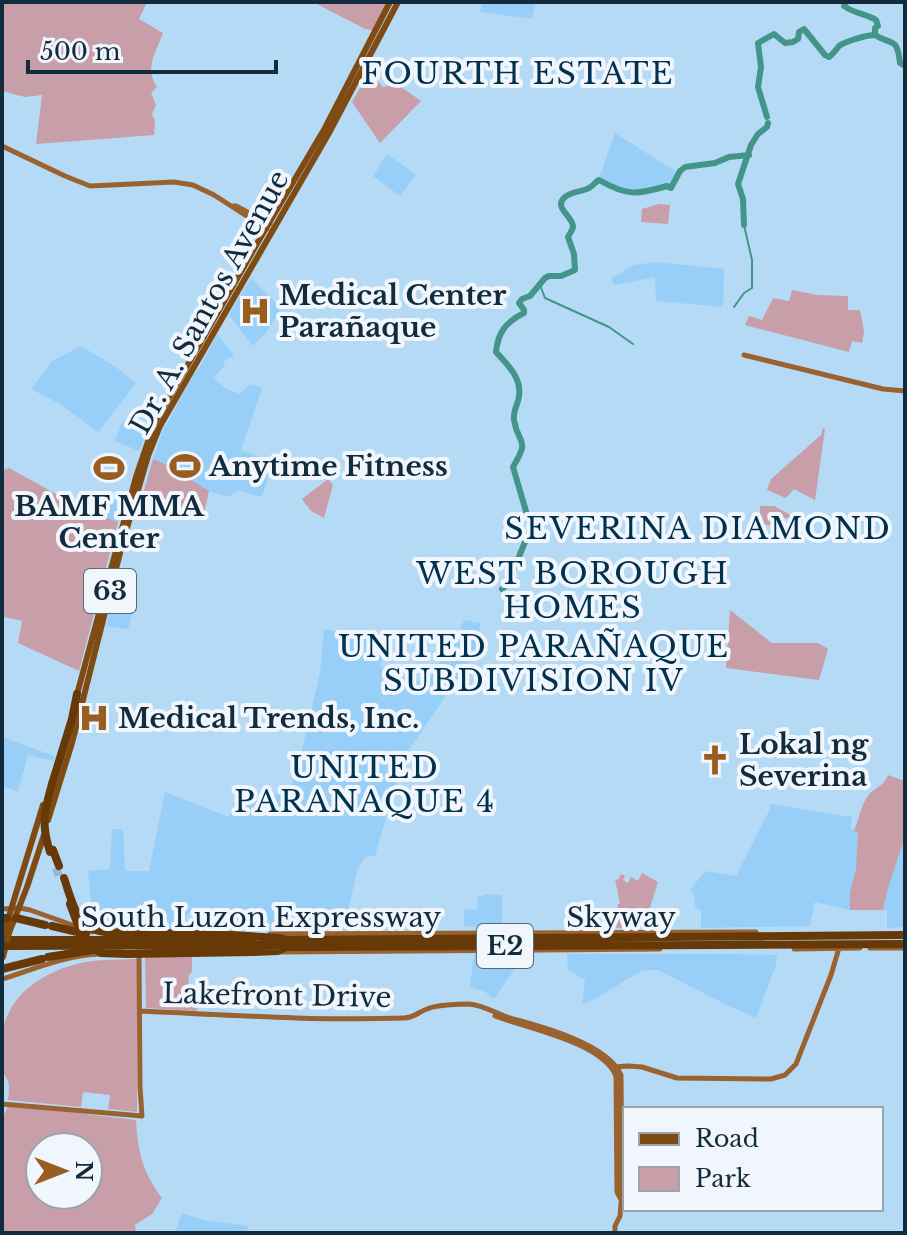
<svg xmlns="http://www.w3.org/2000/svg" width="907" height="1235" font-family="'Libre Baskerville',serif">
	<style>
		.built { fill: #98cff8 }
		.green { fill: #c89ea9; fill-rule: evenodd }
		.lines { fill: none; stroke-linecap: round; stroke-linejoin: round }
		.stream { stroke: #429588; stroke-width: 2 }
		.river { stroke: #429588; stroke-width: 6 }
		.highway-tunnel { stroke: #94b7d1; stroke-width: 8; stroke-dasharray: 8 4; stroke-linecap: butt }
		.secondary { stroke: #99622f; stroke-width: 5 }
		.primary { stroke: #7f4b13; stroke-width: 6 }
		.highway { stroke: #663907; stroke-width: 8 }
		.primary-bridge { stroke: #7f4b13; stroke-width: 6 }
		.highway-bridge { stroke: #663907; stroke-width: 8 }
		.labels { text-anchor: middle; stroke-width: 8; stroke-linejoin: round; paint-order: stroke }
		.shield { fill: #f0f6fb; stroke: #556977; stroke-width: 2 }
		.shield-label { font-size: 26px; font-weight: bold; fill: #122c3e }
		.poi-label { font-size: 28px; font-weight: bold; fill: #122c3e; stroke: #f0f6fb; text-anchor: start }
		.street-label { font-size: 28px; fill: #122c3e; stroke: #f0f6fb }
		.neighbourhood-label { font-size: 30px; letter-spacing: 2px; fill: #003250; stroke: #f0f6fb }
	</style>
	<rect width="100%" height="100%" fill="#b5daf6"/>
	<path class="built" d="M482 2H536L532 19 480 12Z
		M615 133 678 173 673 183 641 190 623 191 599 178Z
		M387 154 416 175 400 196 373 176Z
		M656 262 724 269 723 307 656 301 655 277 613 285 612 278 634 265Z
		M251 278 281 308 266 333 253 346 229 315Z
		M217 334 234 355 223 362 225 365 214 378 225 388 240 394 250 384 262 388 241 450 273 462 262 497 238 490 229 497 209 491 153 459 164 427 166 426 189 382 201 365Z
		M81 346 116 367 136 383 98 432 60 404 31 389 52 361Z
		M123 420 146 433 139 451 115 441Z
		M105 496 126 505 118 522 97 515Z
		M138 594 128 629 106 626 113 599 118 595Z
		M464 620 480 623 478 649 408 751 400 769 375 856 365 857 357 871 344 929 211 930 189 912 181 930 107 928 93 924 88 871 110 869 112 829H123L125 871H149L165 792 229 817 237 795 271 804 275 794 288 797 302 750 320 672 324 629 369 636 368 651 383 654 380 666 426 684 446 652 451 653Z
		M2 737 55 756 54 761 28 755 18 792 2 786Z
		M770 804 852 817 851 828 858 833 856 869 850 892V910L815 902 810 926 701 928V911L695 907V897L690 890 705 871 736 876 769 811Z
		M905 836V927L887 928V911L883 910 888 888Z
		M488 894 502 895V929L464 926V909L477 910 478 897Z
		M474 954H525L494 999 484 991 470 987Z
		M567 954H736L777 955 776 965 756 1018 731 1007 658 970H643L593 1000 582 1004 585 980 568 970Z
		M182 1213 204 1220 248 1226 247 1233H175Z"/>
	<path class="green" d="M2 2H147L139 19 163 33C156 52 144 69 157 87L151 93 156 105 152 114 155 121 154 135 36 144 42 95 25 97 2 91Z
		M313 2H387L373 30 365 29Z
		M369 72 383 87 397 84 421 101 380 143 352 102Z
		M659 204 670 205 668 224 641 222 642 209Z
		M792 290 817 295 848 296V310H860L864 331 862 343 852 341 849 352 745 325 749 316 762 320 773 298 789 301Z
		M823 428 825 429 815 500 794 489 786 498 767 490 771 479 821 435Z
		M153 459 181 471V474L209 491 203 518 161 507 140 504Z
		M9 468 85 510 118 522 79 671 18 643 22 621 5 617 2 621V471Z
		M328 479 333 485 324 518 311 511 302 499Z
		M760 506H774L796 518H779V526L760 524Z
		M730 610 772 643H818L828 649 819 680 726 668Z
		M888 775 905 781V836L888 888 883 910H850V892L856 869 858 833 854 831C858 821 861 807 866 799 872 788 884 787 888 775Z
		M642 873 658 882 644 927 616 928 618 904H620L615 879 618 880 621 874 625 876 623 880 628 883 631 877 638 881Z
		M145 955H192V971C182 982 196 997 197 1011L146 1008Z
		M137 959V1112L108 1109 110 1095 83 1092 81 1107 8 1100C9 1090 11 1079 2 1073 2 1060 1 1047 2 1035 7 995 44 971 81 963 99 959 119 960 137 959Z
		M9 1105 136 1120C138 1152 142 1171 162 1198L152 1214 135 1225 136 1233H2V1118ZM40 1147H88V1195H40Z"/>
	<g class="lines">
		<path class="stream" d="M540 285 545 298 609 327 633 344
			M734 307 744 293 752 288V260L744 225"/>
		<path class="river" d="M846 2 844 6C853 13 866 14 876 20L878 26 875 28V35C892 46 897 36 900 63L905 66
			M767 117 758 87 761 67 758 43 774 34 785 43 793 42 798 39 799 32 804 29 825 55 829 57C833 54 836 50 839 46 846 41 867 35 875 35
			M744 225 743 199 738 184 751 145 758 134 767 127 768 123
			M502 589 511 581 513 571 530 530V525L513 467C531 437 518 446 514 420 513 413 516 407 518 401 524 380 509 366 496 352 498 332 506 322 524 313V310L519 303 522 299 530 296 545 278 549 276H561L575 270 574 254 568 237C570 233 573 230 573 226 572 216 553 207 565 197 572 191 582 192 589 188 593 186 595 182 599 180 627 196 636 195 667 186L671 188 680 171 685 167 715 163 729 157 749 155"/>
		<path class="highway-tunnel" d="M56 868 60 879"/>
		<path class="secondary" d="M2 146 65 176 90 186 174 182 193 185 214 195 267 229
			M233 206H236L270 224
			M744 355 883 389 905 391
			M2 909 20 908 30 910 92 932
			M270 934 756 932
			M870 948H905
			M794 949 860 948
			M278 952 660 949
			M2 979C34 969 67 955 100 954
			M141 1011C228 1015 317 1021 404 1018 414 1018 418 1012 427 1009 435 1005 459 1004 469 1004 483 1005 497 1014 510 1018 540 1026 608 1044 621 1075L622 1192 620 1216 615 1226V1233
			M495 1016C526 1028 602 1042 616 1076L617 1192 620 1198
			M612 1067 629 1066 642 1067 677 1078 771 1079 785 1075 796 1064 831 975 839 948
			M2 1104 142 1116 140 1087 139 954"/>
		<path class="primary" d="M76 698 136 477 154 424 266 228 325 128 390 2
			M48 820 72 743 122 545 148 456 160 426 329 133 398 2
			M9 933 27 887 44 835
			M2 939 43 805"/>
		<path class="highway" d="M52 784 72 719 77 694
			M53 850 59 866
			M64 878C72 901 76 929 105 932L218 934
			M2 918H7
			M16 918 45 925
			M52 926 86 934
			M2 940H253
			M287 940 905 935
			M283 947 905 944
			M48 957 99 949
			M2 969 42 959"/>
		<path class="primary-bridge" d="M3 957 9 933"/>
		<path class="highway-bridge" d="M50 852C41 824 44 812 52 784
			M70 904 84 941 101 953 127 954 253 952 277 951 286 947
			M218 934 278 938 291 941
			M2 946 290 945"/>
	</g>
	<defs>
		<g id="hospital-bare" transform="scale(2.4)"><path d="M-5-5h3v3.5h4V-5h3V5h-3V1.5h-4V5h-3Z" fill="#9a5d20" stroke="#f0f6fb" stroke-width="2.5" paint-order="stroke"/></g>
		<g id="stadium-bare" transform="scale(2.4)"><path d="M0-5a6.5 5 0 1 0 0 10a6.5 5 0 1 0 0-10ZM-3.5-1.8h7v3.6h-7Z" fill="#9a5d20" stroke="#f0f6fb" stroke-width="2.5" paint-order="stroke"/></g>
		<g id="church-bare" transform="scale(2.4)"><path d="M-1.2-6h2.4v3.5h3.3v2.4h-3.3V6h-2.4V-.1h-3.3v-2.4h3.3Z" fill="#9a5d20" stroke="#f0f6fb" stroke-width="2.5" paint-order="stroke"/></g>
	</defs>
	<g fill-rule="evenodd">
		<use href="#hospital-bare" x="255" y="311"/>
		<use href="#stadium-bare" x="185" y="466"/>
		<use href="#stadium-bare" x="109" y="468"/>
		<use href="#hospital-bare" x="94" y="718"/>
		<use href="#church-bare" x="715" y="760"/>
	</g>
	<g class="labels">
		<g class="shield">
			<rect x="84" y="569" width="52" height="44" rx="6"/>
			<rect x="477" y="924" width="56" height="44" rx="6"/>
		</g>
		<g class="shield-label">
			<text x="110" y="600">63</text>
			<text x="505" y="955">E2</text>
		</g>
		<g class="poi-label">
			<text x="279" y="305">Medical Center<tspan x="279" dy="32">Parañaque</tspan></text>
			<text x="209" y="476">Anytime Fitness</text>
			<text x="109" y="516" text-anchor="middle">BAMF MMA<tspan x="109" dy="32">Center</tspan></text>
			<text x="118" y="728">Medical Trends, Inc.</text>
			<text x="739" y="754">Lokal ng<tspan x="739" dy="32">Severina</tspan></text>
		</g>
		<g class="street-label">
			<text transform="translate(209 302) rotate(-61)" y="10">Dr. A. Santos Avenue</text>
			<text x="261" y="927">South Luzon Expressway</text>
			<text x="621" y="927">Skyway</text>
			<text transform="translate(277 995) rotate(1)" y="10">Lakefront Drive</text>
		</g>
		<g class="neighbourhood-label">
			<text x="518" y="84">FOURTH ESTATE</text>
			<text x="698" y="539">SEVERINA DIAMOND</text>
			<text x="573" y="584">WEST BOROUGH<tspan x="573" dy="34">HOMES</tspan></text>
			<text x="534" y="657">UNITED PARAÑAQUE<tspan x="534" dy="34">SUBDIVISION IV</tspan></text>
			<text x="365" y="778">UNITED<tspan x="365" dy="34">PARANAQUE 4</tspan></text>
		</g>
	</g>
	<rect width="907" height="1235" fill="none" stroke="#122c3e" stroke-width="8"/>
	<rect x="623" y="1107" width="260" height="104" fill="#f0f6fb" stroke="#97a5af" stroke-width="2"/>
	<rect x="639" y="1133" width="40" height="12" fill="#7f4b13" stroke="#97a5af" stroke-width="2"/>
	<text x="695" y="1147" font-size="24" fill="#122c3e">Road</text>
	<rect x="639" y="1167" width="40" height="24" fill="#c89ea9" stroke="#97a5af" stroke-width="2"/>
	<text x="695" y="1187" font-size="24" fill="#122c3e">Park</text>
	<g transform="translate(64 1171) rotate(90)"><circle r="38" fill="#f0f6fb" stroke="#97a5af" stroke-width="2"/>
	<path d="M0-6L14 30L0 20L-14 30Z" fill="#9a5d20"/>
	<text y="-12" font-size="22" font-weight="bold" text-anchor="middle" fill="#122c3e">N</text>
	</g>
	<path d="M28 60v12h248v-12" fill="none" stroke="#122c3e" stroke-width="4"/>
	<text x="40" y="60" font-size="24" fill="#122c3e" stroke="#f0f6fb" stroke-width="6" paint-order="stroke">500 m</text>
</svg>
